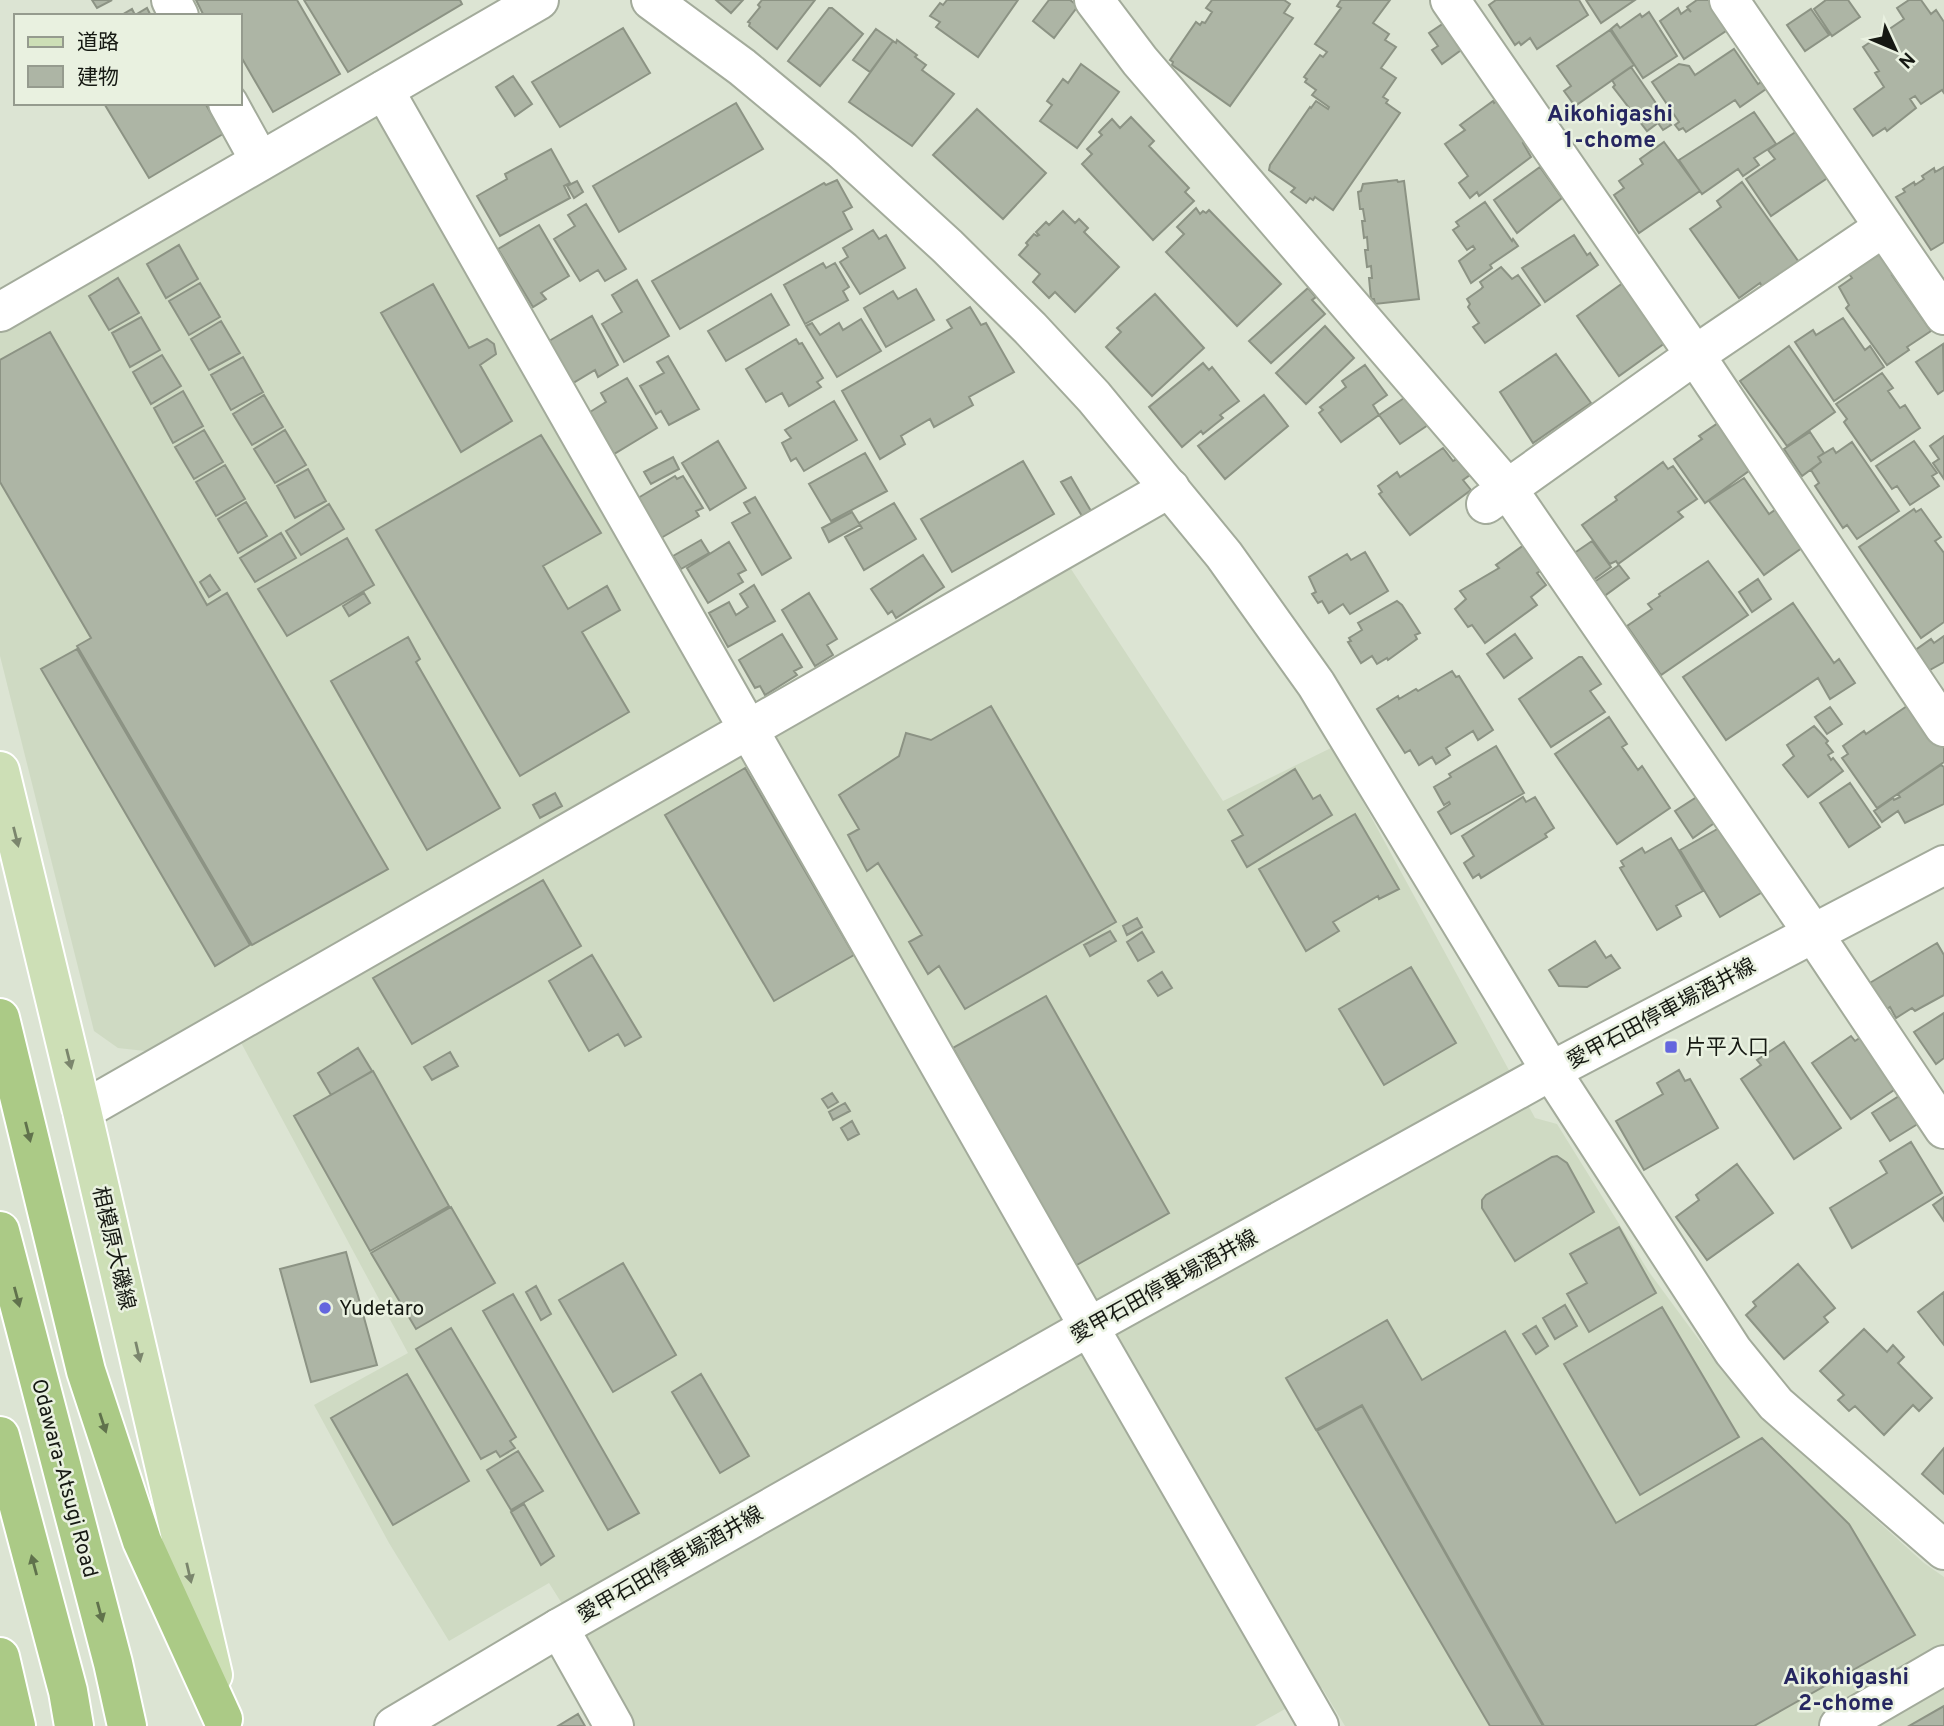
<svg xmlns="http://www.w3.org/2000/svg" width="1944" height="1726" font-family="Overpass,'Noto Sans JP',sans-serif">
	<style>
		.built { fill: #cfdac3 }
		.building { fill: #adb5a5; stroke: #8c9384; stroke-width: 2 }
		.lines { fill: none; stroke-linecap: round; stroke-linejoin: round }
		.street-casing { stroke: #a3ab9b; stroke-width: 42 }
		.secondary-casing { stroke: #a3ab9b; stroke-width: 42 }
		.primary-casing { stroke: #fff; stroke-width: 42 }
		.highway-casing { stroke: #fff; stroke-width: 42 }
		.street { stroke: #fff; stroke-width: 38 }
		.secondary { stroke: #fff; stroke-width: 38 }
		.primary { stroke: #cddfb6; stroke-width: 38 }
		.highway { stroke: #abca86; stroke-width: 38 }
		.oneway { fill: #7b866d }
		.oneway2 { fill: #60724c }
		.poi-dot { fill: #6466de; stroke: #e9f1e0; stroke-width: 2.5 }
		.labels { text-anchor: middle; stroke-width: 5; stroke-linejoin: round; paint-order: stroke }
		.street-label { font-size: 21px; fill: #161913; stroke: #e9f1e0 }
		.poi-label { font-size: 21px; fill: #161913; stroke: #e9f1e0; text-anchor: start }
		.neighbourhood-label { font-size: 23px; font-weight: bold; fill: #262660; stroke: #e9f1e0 }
	</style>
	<rect width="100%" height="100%" fill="#dce4d3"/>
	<path class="built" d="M373 112 745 749 1071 569 1223 801 1333 747 1535 1118 1557 1124 1649 1272 1722 1371 1781 1434 1924 1563 1944 1577V1726H1345L1322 1688 1255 1726H635L593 1653 549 1583 449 1641 389 1543 314 1405 408 1353 224 1011 154 1052 118 1048 94 1031 0 656V332Z"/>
	<path class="building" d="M92 0H112L97 8Z
		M196 0H297L340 74 273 112 240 55V16H204Z
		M304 0H460L462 4 348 72Z
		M716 0H743L731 13Z
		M762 0H815L777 49 749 26 750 23 748 22 760 7 758 5Z
		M947 0H1018L978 57 936 27 940 22 930 16 940 3 943 5Z
		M1049 0H1070L1078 6 1054 38 1033 21Z
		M1212 0H1284L1290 4 1284 13 1293 18 1230 106 1172 65 1173 62 1170 60 1196 22 1200 25 1202 22 1205 23 1212 12 1206 8Z
		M1341 0H1390L1373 23 1389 34 1385 40 1396 47 1381 68 1396 78 1383 97 1388 100 1386 103 1400 113 1333 210 1315 197 1313 200 1310 198 1306 203 1291 192 1295 188 1269 170 1270 165 1310 107 1311 108 1316 101 1328 109 1329 107 1312 95 1316 90 1305 82 1307 79 1304 77 1320 55 1323 57 1327 52 1315 44 1341 8 1337 6Z
		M1496 0H1579L1588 15 1537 49 1530 38 1521 45 1519 42 1515 45 1489 5Z
		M1586 0H1635L1601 23Z
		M1697 0H1714L1732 27 1684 59 1660 21 1678 8 1681 14 1688 9 1691 12 1687 7Z
		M1826 0H1848L1860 17 1832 36 1814 9Z
		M1909 0H1921L1931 14 1936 10 1944 22V93L1942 90 1921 104 1915 96 1910 99 1916 108 1887 131 1885 128 1873 136 1854 109 1884 87 1875 73 1879 71 1863 47 1904 19 1897 8Z
		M147 8 151 16H120L132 9 135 15Z
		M829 8H832L863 34 820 86 788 61Z
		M1811 9 1829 35 1805 51 1787 25Z
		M1649 12 1677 56 1643 78 1611 29 1617 24 1620 28 1640 14 1642 17Z
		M1450 19 1468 45 1442 64 1432 50 1438 46 1429 33Z
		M623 28 650 73 560 127 532 82Z
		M876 29 893 41 870 72 853 60Z
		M1610 30 1634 65 1575 106 1564 91 1571 86 1557 66Z
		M897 40 917 55 915 57 926 65 922 70 954 94 912 146 849 102 893 41 896 43Z
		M1734 49 1758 84 1761 82 1766 89 1740 107 1735 100 1686 132 1683 128 1679 130 1675 125 1679 122 1652 82 1679 64 1689 66 1695 75Z
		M1081 64 1119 92 1077 148 1040 121 1052 105 1047 101 1063 79 1068 83Z
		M1631 67 1671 125 1663 130 1658 123 1647 131 1613 87 1615 85 1612 80Z
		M513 76 532 104 515 116 496 87Z
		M1501 98 1530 137 1523 143 1531 157 1479 196 1477 192 1470 198 1459 183 1468 176 1445 144 1465 130 1460 125 1493 101 1494 103Z
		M108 103H205L223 134 149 178 105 105Z
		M736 103 763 149 619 232 593 186Z
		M977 109 1046 173 1003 219 933 155Z
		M1754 112 1776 144 1754 158 1759 165 1743 176 1738 169 1702 194 1679 160Z
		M1131 117 1154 141 1149 146 1189 188 1185 192 1194 201 1153 240 1082 164 1092 154 1087 149 1102 135 1099 132 1112 119 1120 128Z
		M1797 131 1829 177 1771 216 1746 179 1775 159 1768 150Z
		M1664 142 1700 191 1639 233 1614 195 1624 188 1619 181 1643 164 1640 159Z
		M551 149 570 183 564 186 570 198 500 236 477 196 507 179 505 174Z
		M1540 167 1562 198 1517 233 1494 200Z
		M1944 167V242L1931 250 1896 197 1905 192 1903 189 1914 182 1915 185 1924 179 1922 176 1934 168 1935 172Z
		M837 180 852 207 843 212 852 229 680 329 652 281 824 183 826 185Z
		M1397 180 1398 182 1404 181 1419 299 1375 304 1374 299H1371L1369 278H1372L1371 266 1367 267 1365 250H1368L1367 237 1364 238 1362 221H1365L1363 209H1360L1358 192 1361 191 1363 184Z
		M577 181 583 192 574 198 567 186Z
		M1742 182 1801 265 1765 291 1760 283 1739 298 1690 229 1721 207 1717 201Z
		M1485 202 1512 241 1513 239 1518 246 1490 265 1492 268 1471 283 1459 261 1475 249 1473 246 1467 250 1453 230 1459 226 1456 222Z
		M586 204 626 269 605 281 598 270 580 281 554 239 575 226 568 215Z
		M1196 208 1200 214 1203 211 1206 213 1209 210 1281 284 1237 326 1166 252 1184 234 1177 227Z
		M1063 211 1075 223 1079 219 1088 228 1084 232 1119 267 1075 312 1055 292 1049 298 1033 282 1040 274 1019 255 1028 245 1026 243 1034 234 1037 236 1039 235 1036 232 1046 222 1049 225Z
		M539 225 569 276 541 293 546 299 533 307 498 249Z
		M873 230 879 239 886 235 905 268 860 294 840 262 848 257 843 248Z
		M1574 235 1587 255 1590 253 1598 265 1545 302 1522 268Z
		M179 245 198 279 166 298 147 264Z
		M1874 252 1876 256 1882 252 1895 273 1892 275 1931 331 1907 347 1909 350 1887 365 1846 308 1849 305 1839 287 1852 278 1849 274 1854 271 1851 267Z
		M823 263 826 268 835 263 849 287 843 291 848 300 805 324 784 285Z
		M1501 267 1512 279 1518 275 1540 305 1485 343 1473 327 1479 323 1468 307 1470 304 1467 299 1481 289 1483 287 1480 282Z
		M118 278 139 313 109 330 89 296Z
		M637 280 669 336 624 362 602 324 622 312 612 295Z
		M1627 280 1665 343 1619 376 1577 316Z
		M200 283 220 317 189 335 169 301Z
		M433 284 469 348 487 339 494 344 496 354 480 365 512 421 461 452 381 313Z
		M1308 288 1316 297 1312 300 1325 314 1271 363 1249 341Z
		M916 289 934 320 886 347 864 308 893 291 898 299Z
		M771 294 789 325 726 361 708 331Z
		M1155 294 1204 348 1152 396 1106 347 1121 332 1117 328Z
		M970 307 981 325 986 323 1014 372 969 397 973 405 934 427 930 419 901 436 905 444 880 459 842 391 952 328 947 320Z
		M592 316 618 365 598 377 595 370 573 383 549 341Z
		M141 317 160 350 130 367 112 333Z
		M1843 318 1865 350 1870 346 1884 367 1834 401 1795 342 1813 330 1816 335Z
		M861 319 881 351 837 377 806 326 812 323 820 335 839 323 843 330Z
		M221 321 240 353 209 370 191 339Z
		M1325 326 1354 358 1306 404 1276 373Z
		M50 332 207 605 227 593 388 869 252 945 77 646 91 638 0 482V360Z
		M796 339 799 344 802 343 823 378 817 382 821 387 789 406 782 393 766 402 746 369Z
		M1943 344 1944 390 1938 394 1916 362Z
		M1789 346 1835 412 1787 446 1740 381Z
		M1556 354 1591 403 1533 443 1500 392Z
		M162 355 181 386 151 404 133 372Z
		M668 356 699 409 669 425 661 411 656 414 640 386 664 373 657 362Z
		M243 357 263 392 231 410 211 375Z
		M1203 363 1209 370 1212 367 1239 401 1220 415 1223 418 1203 434 1201 431 1182 447 1149 407Z
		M1365 365 1387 395 1373 405 1379 415 1341 442 1319 413 1323 410 1320 407 1346 387 1342 381Z
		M1882 373 1893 388 1888 391 1900 408 1905 405 1920 428 1871 461 1844 422 1847 419 1836 404Z
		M627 378 657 428 614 454 590 412 606 402 601 393Z
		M183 391 203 426 173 443 154 408Z
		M264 395 283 427 252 445 233 414Z
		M1264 395 1288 426 1225 479 1198 446Z
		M1407 396 1428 425 1400 444 1379 415Z
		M834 401 857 440 804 471 796 458 791 461 782 443 791 438 785 430Z
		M1724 419 1757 465 1705 503 1674 459 1702 439 1699 436Z
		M204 430 223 462 194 479 175 447Z
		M285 430 306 465 275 483 254 449Z
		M1810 432 1824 453 1818 457 1821 462 1802 476 1784 449Z
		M541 435 601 533 543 566 568 609 607 586 620 610 582 632 629 712 520 776 376 530Z
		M1944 436V479L1933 463 1939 459 1930 446Z
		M718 441 746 488 710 510 682 463Z
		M1914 441 1937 473 1932 476 1939 486 1910 505 1897 486 1892 489 1876 466Z
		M1852 442 1899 511 1857 539 1847 525 1843 528 1815 486 1819 483 1811 470 1821 462 1818 457 1833 448 1836 453Z
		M1443 448 1453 461 1457 459 1470 475 1463 480 1471 490 1410 535 1379 494 1382 492 1378 486 1397 472 1400 477Z
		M865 453 887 491 831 521 809 484Z
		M673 457 679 469 651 484 644 472Z
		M1023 461 1054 514 952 572 921 519Z
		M1663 462 1668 469 1673 466 1697 499 1678 512 1683 517 1618 564 1616 561 1610 564 1582 525 1617 500 1615 497Z
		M225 465 245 499 216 516 196 482Z
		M308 469 326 501 295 518 277 486Z
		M675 476 677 479 683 476 703 508 696 511 699 516 661 538 638 498Z
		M1071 477 1091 511 1082 516 1061 482Z
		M1744 478 1769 514 1779 507 1806 545 1764 575 1709 501Z
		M755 497 791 558 762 575 732 523 750 513 744 503Z
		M246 502 267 536 238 553 218 519Z
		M894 503 916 539 864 570 845 537 862 528 859 523Z
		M329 504 344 529 301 555 286 531Z
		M1914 509 1916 512 1921 509 1941 537 1935 541 1944 553V622L1921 638 1859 547Z
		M852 512 860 525 829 542 822 528Z
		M281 533 296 558 255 582 240 558Z
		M347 538 374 585 287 636 258 589Z
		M701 540 709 553 681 569 673 556Z
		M1592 541 1611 567 1589 583 1570 556Z
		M729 542 746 570 738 574 743 582 708 603 687 568Z
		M1524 545 1542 570 1537 573 1546 585 1531 597 1537 605 1485 643 1472 625 1468 627 1455 609 1466 599 1460 591 1499 568 1496 565Z
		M1365 552 1388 591 1350 614 1343 604 1329 613 1322 601 1318 603 1312 594 1316 592 1309 577 1347 554 1351 560Z
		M923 555 944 587 896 618 892 611 888 614 871 589Z
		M1708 561 1748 615 1661 675 1627 626 1652 609 1648 604 1660 596 1659 594Z
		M1619 565 1629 578 1603 597 1593 583Z
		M210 575 220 590 209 597 200 582Z
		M1758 579 1771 599 1752 612 1739 592Z
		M754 585 775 621 728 647 709 613 729 602 736 615 748 607 740 594Z
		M364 593 370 603 349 616 343 606Z
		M809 593 837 639 827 645 833 655 815 666 782 610Z
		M1397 601 1402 605 1420 633 1415 635 1417 639 1388 660 1387 658 1377 664 1372 656 1361 663 1348 642 1351 641 1349 638 1362 630 1358 623Z
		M1793 603 1834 663 1839 659 1855 683 1830 699 1818 678 1726 740 1683 677Z
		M782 634 802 667 794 671 797 675 765 695 760 686 755 688 739 660Z
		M1515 634 1532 658 1504 678 1487 654Z
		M1944 636V662L1928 671 1914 651 1931 639 1934 643Z
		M408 637 420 659 416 662 500 808 427 850 331 681Z
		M77 649 250 945 215 966 41 669Z
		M1579 657H1582L1601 684 1590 691 1605 712 1551 747 1519 699Z
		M1452 671 1456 677 1459 676 1493 730 1478 740 1473 731 1446 748 1450 755 1436 764 1432 757 1419 765 1410 750 1405 753 1377 709 1398 696 1399 699 1416 689 1418 691Z
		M991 706 1116 922 965 1009 939 966 928 974 909 942 922 935 878 863 867 871 848 835 859 829 839 795 899 756 906 733 931 740Z
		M1907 706 1944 744V762L1877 808 1842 758 1848 754 1843 746 1864 731 1866 734Z
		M1830 707 1842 724 1827 734 1815 717Z
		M1609 717 1627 744 1622 747 1638 770 1642 766 1670 808 1617 844 1555 754Z
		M1814 726 1828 741 1826 743 1833 752 1828 755 1831 760 1833 758 1843 771 1808 797 1783 765 1794 756 1787 745Z
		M1496 746 1524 793 1451 834 1438 812 1450 804 1449 802 1444 805 1434 787 1451 777 1449 774Z
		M1941 765 1944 767V804L1905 823 1898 811 1882 822 1874 811 1893 798 1894 800 1900 797 1898 794Z
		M745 768 854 955 774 1001 665 815Z
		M1295 769 1313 799 1320 795 1332 815 1247 867 1232 841 1243 835 1228 810Z
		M1850 783 1880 827 1849 847 1820 803Z
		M555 793 562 806 540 818 533 805Z
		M1703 793 1720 819 1693 838 1675 811Z
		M1523 797 1526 802 1535 797 1554 828 1545 834 1547 837 1481 878 1479 874 1473 878 1464 863 1474 856 1462 836Z
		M1355 814 1399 889 1379 899 1378 896 1333 922 1339 931 1306 951 1259 869Z
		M1721 827 1766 890 1720 917 1680 850Z
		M1671 838 1703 891 1676 906 1681 916 1657 930 1620 868 1624 866 1621 861 1642 848 1645 853Z
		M543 880 581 946 412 1044 373 978Z
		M1137 918 1142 927 1127 935 1123 926Z
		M1110 931 1116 941 1090 956 1084 945Z
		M1142 932 1154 952 1138 961 1127 942Z
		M1595 941 1606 958 1611 955 1620 968 1587 987 1559 986 1549 970Z
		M1937 943 1944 955V995L1915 1011 1912 1008 1896 1018 1890 1007 1884 1011 1868 984Z
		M592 955 641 1037 625 1046 618 1034 589 1051 549 981Z
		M1411 967 1456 1043 1384 1085 1339 1009Z
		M1162 972 1172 988 1158 996 1148 981Z
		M1046 996 1169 1213 1075 1266 953 1048Z
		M1944 1013V1058L1936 1064 1914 1032Z
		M1851 1036 1855 1041 1861 1037 1897 1088 1851 1119 1812 1063Z
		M1784 1042 1841 1128 1794 1159 1741 1079 1761 1065 1757 1060Z
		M358 1048 372 1071 331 1095 318 1073Z
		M450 1052 458 1066 432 1080 424 1067Z
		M1679 1070 1685 1081 1690 1079 1718 1128 1644 1170 1616 1121 1663 1094 1657 1083Z
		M373 1071 449 1206 370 1251 294 1116Z
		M832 1093 838 1102 828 1108 822 1099Z
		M1904 1093 1921 1122 1890 1141 1872 1113Z
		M845 1103 850 1111 833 1120 829 1112Z
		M852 1121 859 1134 848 1140 841 1128Z
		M1911 1142 1942 1193 1852 1248 1830 1208 1887 1173 1880 1161Z
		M1557 1156 1567 1163 1594 1212 1515 1261 1482 1208V1200L1486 1195 1552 1157Z
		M1737 1164 1773 1213 1707 1260 1676 1217 1699 1200 1696 1195Z
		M1944 1197V1221L1933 1205Z
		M451 1207 495 1283 416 1329 371 1253Z
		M1619 1227 1656 1293 1589 1332 1567 1294 1587 1283 1570 1254Z
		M346 1252 377 1365 311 1382 280 1269Z
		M623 1263 676 1355 613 1392 559 1300Z
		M1798 1264 1835 1308 1824 1317 1828 1322 1784 1359 1746 1315 1756 1306 1753 1302Z
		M536 1286 551 1314 541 1320 526 1292Z
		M1944 1292V1345L1918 1312Z
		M513 1294 639 1513 608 1530 483 1311Z
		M1565 1305 1577 1326 1555 1339 1543 1318Z
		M1662 1307 1739 1437 1640 1495 1564 1364Z
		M1387 1320 1422 1380 1505 1331 1616 1523 1762 1438 1849 1524 1915 1635 1754 1726H1544L1362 1405 1316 1430 1286 1378Z
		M1536 1326 1548 1346 1536 1354 1523 1334Z
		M451 1328 516 1437 510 1441 515 1448 500 1457 496 1451 481 1459 416 1349Z
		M1864 1329 1887 1352 1893 1345 1904 1357 1898 1363 1932 1398 1919 1411 1913 1405 1884 1435 1855 1406 1849 1411 1838 1400 1844 1395 1820 1371Z
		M407 1374 469 1481 393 1525 331 1418Z
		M701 1374 749 1456 720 1473 672 1392Z
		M1362 1406 1543 1726H1490L1317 1431Z
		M1944 1448V1494L1922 1474Z
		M518 1451 543 1491 511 1510 487 1470Z
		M524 1504 554 1556 541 1565 511 1512Z
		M1944 1706V1726H1909Z
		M578 1714 585 1726H558Z"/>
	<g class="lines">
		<g class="street-casing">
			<path id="street" d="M171 0 179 16
				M1094 0 1140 61 1507 488 1813 933 1944 1129
				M1450 0 1695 355 1944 727
				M1729 0 1944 315
				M384 90 1089 1327 1319 1726
				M228 103 260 161
				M1486 504 1695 355 1884 227
				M1551 1071 1733 1351 1776 1404 1944 1550
				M82 1111 1170 488
				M559 1628 614 1726
				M1839 1726 1944 1665"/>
		</g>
		<g class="secondary-casing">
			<path id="secondary" d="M651 0 742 67 842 150 947 246 1030 328 1094 397 1224 555 1316 684 1551 1071
				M0 312 539 0
				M394 1726 559 1628 1089 1327 1551 1071 1944 865"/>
		</g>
		<g class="primary-casing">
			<path id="primary" d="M0 771 82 1111 213 1675"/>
		</g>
		<g class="highway-casing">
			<path id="highway" d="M0 1018 86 1371 142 1541 223 1719
				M0 1231 113 1663 127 1726
				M0 1436 68 1691 74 1726
				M0 1657 16 1726"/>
		</g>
		<use href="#street" class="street"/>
		<use href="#secondary" class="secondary"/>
		<use href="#primary" class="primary"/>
		<use href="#highway" class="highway"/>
	</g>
	<defs><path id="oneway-solid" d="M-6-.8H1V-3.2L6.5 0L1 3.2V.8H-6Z" transform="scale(1.75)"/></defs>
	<g class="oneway">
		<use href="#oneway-solid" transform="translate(16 837) rotate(76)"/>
		<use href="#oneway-solid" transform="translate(69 1059) rotate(76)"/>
		<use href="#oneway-solid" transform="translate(138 1352) rotate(77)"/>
		<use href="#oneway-solid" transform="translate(189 1573) rotate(77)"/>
	</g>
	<g class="oneway2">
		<use href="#oneway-solid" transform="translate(28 1132) rotate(76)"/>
		<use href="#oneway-solid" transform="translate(17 1297) rotate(75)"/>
		<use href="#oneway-solid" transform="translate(103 1423) rotate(72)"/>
		<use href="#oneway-solid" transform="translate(34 1565) rotate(-105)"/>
		<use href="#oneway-solid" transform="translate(100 1612) rotate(75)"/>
	</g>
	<g class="poi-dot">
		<rect x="1664" y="1040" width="14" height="14" rx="3.5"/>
		<circle cx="325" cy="1308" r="7"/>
	</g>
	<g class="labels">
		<g class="street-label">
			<text transform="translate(1661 1013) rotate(-28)" y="7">愛甲石田停車場酒井線</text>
			<text transform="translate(114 1248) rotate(77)" y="7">相模原大磯線</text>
			<text transform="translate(1164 1286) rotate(-29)" y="7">愛甲石田停車場酒井線</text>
			<text transform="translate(65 1478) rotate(75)" y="7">Odawara-Atsugi Road</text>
			<text transform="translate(670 1564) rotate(-30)" y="7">愛甲石田停車場酒井線</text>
		</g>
		<g class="poi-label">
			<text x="1685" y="1054">片平入口</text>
			<text x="339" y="1315">Yudetaro</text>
		</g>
		<g class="neighbourhood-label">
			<text x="1610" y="121">Aikohigashi<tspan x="1610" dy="26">1-chome</tspan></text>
			<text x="1846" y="1684">Aikohigashi<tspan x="1846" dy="26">2-chome</tspan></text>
		</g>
	</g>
	<rect x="14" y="14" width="228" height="91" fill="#e9f1e0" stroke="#959b8e" stroke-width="2"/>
	<rect x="28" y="37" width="35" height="10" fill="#cddfb6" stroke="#959b8e" stroke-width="2"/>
	<text x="77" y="49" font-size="21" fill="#161913">道路</text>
	<rect x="28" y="66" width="35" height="21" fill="#adb5a5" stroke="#959b8e" stroke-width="2"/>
	<text x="77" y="84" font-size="21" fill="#161913">建物</text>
	<g transform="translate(1895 49) rotate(134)" stroke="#e9f1e0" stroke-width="5" paint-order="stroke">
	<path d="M0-5L12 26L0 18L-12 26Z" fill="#161913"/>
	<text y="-10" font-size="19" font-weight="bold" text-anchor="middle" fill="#161913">N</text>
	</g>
</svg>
